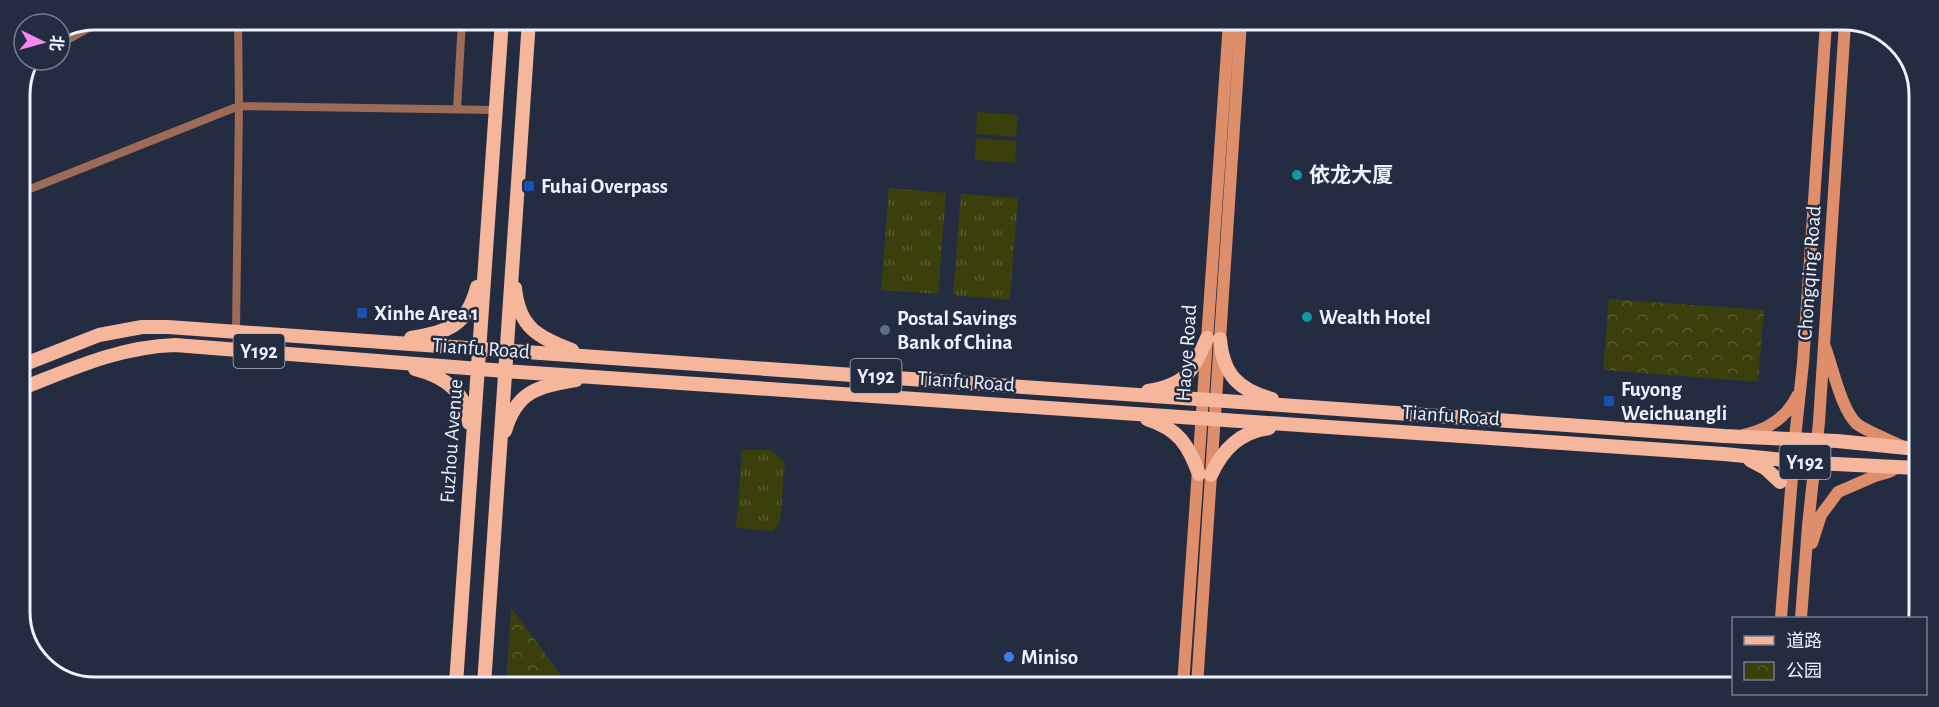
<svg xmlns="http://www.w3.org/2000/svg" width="1939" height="707" font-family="'Alegreya Sans','Noto Sans SC',sans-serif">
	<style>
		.grass { fill: url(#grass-tufts) }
		.park { fill: url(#park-crowns) }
		.pitch { fill: #3a3f0b }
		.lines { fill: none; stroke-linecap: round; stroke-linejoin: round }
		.street { stroke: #9e6c56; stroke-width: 8 }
		.secondary { stroke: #df8e6b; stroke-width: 12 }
		.primary { stroke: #f5b69b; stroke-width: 14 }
		.culture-dot { fill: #0f9aa8; stroke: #242c42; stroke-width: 2 }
		.transit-dot { fill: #1a4fb4; stroke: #242c42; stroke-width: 2 }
		.service-dot { fill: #5c6f8a; stroke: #242c42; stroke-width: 2 }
		.shop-dot { fill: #3f7fe0; stroke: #242c42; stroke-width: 2 }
		.labels { text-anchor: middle; stroke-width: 5; stroke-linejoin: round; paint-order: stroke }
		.shield { fill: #242c42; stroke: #b1b7c6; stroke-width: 1.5 }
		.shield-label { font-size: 20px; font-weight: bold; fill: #edf2fe }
		.poi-label { font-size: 21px; font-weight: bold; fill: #edf2fe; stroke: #242c42; text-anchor: start }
		.street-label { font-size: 21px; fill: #edf2fe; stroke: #242c42 }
		.rim { fill: none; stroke: #edf2fe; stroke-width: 3 }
	</style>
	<defs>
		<pattern id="grass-tufts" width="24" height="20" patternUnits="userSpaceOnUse" patternTransform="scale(1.5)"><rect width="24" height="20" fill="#3a3f0b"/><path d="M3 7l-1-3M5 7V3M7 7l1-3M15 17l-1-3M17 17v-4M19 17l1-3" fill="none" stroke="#575b30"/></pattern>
		<pattern id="park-crowns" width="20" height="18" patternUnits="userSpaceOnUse" patternTransform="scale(1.5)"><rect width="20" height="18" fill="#3a3f0b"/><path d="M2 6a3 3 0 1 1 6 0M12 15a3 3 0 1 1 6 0" fill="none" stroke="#575b30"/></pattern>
	</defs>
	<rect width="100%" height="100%" fill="#242c42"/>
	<path class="grass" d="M889 188 946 193 938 294 881 290Z
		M961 194 1018 198 1010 300 953 295Z
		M742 450H771L785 462 780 523 773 531 736 528Z"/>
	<path class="park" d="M1609 299 1764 310 1758 382 1603 370Z
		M511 607 568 685H506Z"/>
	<path class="pitch" d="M977 112 1018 115 1016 137 976 134Z
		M976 138 1017 141 1015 163 975 160Z"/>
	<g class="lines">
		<path class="street" d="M487 20 502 21
			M238 21 375 20
			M60 44 103 20
			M457 109 462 20
			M20 193 239 106 496 110
			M236 331 239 106 238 20"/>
		<path class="secondary" d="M1825 347C1833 368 1841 409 1857 424 1866 431 1892 441 1903 447
			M1743 435C1767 430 1786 419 1797 396
			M1812 543 1821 515 1838 492 1875 476 1889 472 1898 467
			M1781 618 1795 438 1803 363 1826 23
			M1801 618 1808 526 1819 422 1845 23
			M1183 686 1229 22
			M1197 686 1241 22"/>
		<path class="primary" d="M515 288C519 327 537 337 572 350
			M411 338C448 332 467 326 477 287
			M1220 339C1223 374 1238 390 1272 399
			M20 366 99 335 142 327H168L1724 436 1837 441 1917 449
			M415 369C443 376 467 392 469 423
			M20 389C72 369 118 347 175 345L505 371 1724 454 1815 463 1917 468
			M1148 391C1187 384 1192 372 1207 338
			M1147 419C1178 429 1188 444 1199 474
			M505 431C517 390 538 387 576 380
			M1750 460 1765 468 1780 482
			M1211 475C1223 449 1240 432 1269 428
			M456 684 502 20
			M484 685 529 20"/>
	</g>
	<g class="culture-dot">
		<circle cx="1297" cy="175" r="6"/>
		<circle cx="1307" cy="317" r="6"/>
	</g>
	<g class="transit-dot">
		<rect x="523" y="180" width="12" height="12" rx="3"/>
		<rect x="356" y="307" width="12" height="12" rx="3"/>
		<rect x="1603" y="395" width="12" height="12" rx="3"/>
	</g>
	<circle class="service-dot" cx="885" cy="330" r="6"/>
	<circle class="shop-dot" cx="1009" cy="657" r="6"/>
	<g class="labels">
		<g class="shield">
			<rect x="233.5" y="334" width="51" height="34" rx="4.5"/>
			<rect x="850.5" y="359" width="51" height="34" rx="4.5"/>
			<rect x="1779.5" y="445" width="51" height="34" rx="4.5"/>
		</g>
		<g class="shield-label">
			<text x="259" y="358">Y192</text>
			<text x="876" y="383">Y192</text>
			<text x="1805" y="469">Y192</text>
		</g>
		<g class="poi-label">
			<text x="1309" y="182">依龙大厦</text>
			<text x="541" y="193">Fuhai Overpass</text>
			<text x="374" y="320">Xinhe Area 1</text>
			<text x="1319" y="324">Wealth Hotel</text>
			<text x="897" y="325">Postal Savings<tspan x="897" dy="24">Bank of China</tspan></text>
			<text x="1621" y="396">Fuyong<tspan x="1621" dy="24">Weichuangli</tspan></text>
			<text x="1021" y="664">Miniso</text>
		</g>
		<g class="street-label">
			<text transform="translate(1809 273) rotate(-86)" y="7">Chongqing Road</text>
			<text transform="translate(481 348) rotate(4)" y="7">Tianfu Road</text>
			<text transform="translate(1186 353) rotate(-86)" y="7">Haoye Road</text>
			<text transform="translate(966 381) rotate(4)" y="7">Tianfu Road</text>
			<text transform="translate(1451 415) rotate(4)" y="7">Tianfu Road</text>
			<text transform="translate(451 441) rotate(-86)" y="7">Fuzhou Avenue</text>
		</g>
	</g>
	<path d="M0 0H1939V707H0ZM95 30H1844A65 65 0 0 1 1909 95V612A65 65 0 0 1 1844 677H95A65 65 0 0 1 30 612V95A65 65 0 0 1 95 30Z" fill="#242c42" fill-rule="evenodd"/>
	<path class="rim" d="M95 30H1844A65 65 0 0 1 1909 95V612A65 65 0 0 1 1844 677H95A65 65 0 0 1 30 612V95A65 65 0 0 1 95 30Z"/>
	<rect x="1732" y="617" width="195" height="78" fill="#242c42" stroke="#747b8d" stroke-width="1.5"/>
	<rect x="1744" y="636" width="30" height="9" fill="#f5b69b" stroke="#747b8d" stroke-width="1.5"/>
	<text x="1786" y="647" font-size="18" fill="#edf2fe">道路</text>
	<rect x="1744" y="662" width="30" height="18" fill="url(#park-crowns)" stroke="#747b8d" stroke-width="1.5"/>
	<text x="1786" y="677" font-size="18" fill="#edf2fe">公园</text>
	<g transform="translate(42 42) rotate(95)"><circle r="28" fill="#242c42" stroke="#747b8d" stroke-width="1.5"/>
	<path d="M0-4.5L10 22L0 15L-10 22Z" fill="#f589ef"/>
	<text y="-9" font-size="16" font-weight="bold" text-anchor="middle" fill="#edf2fe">北</text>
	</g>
</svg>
